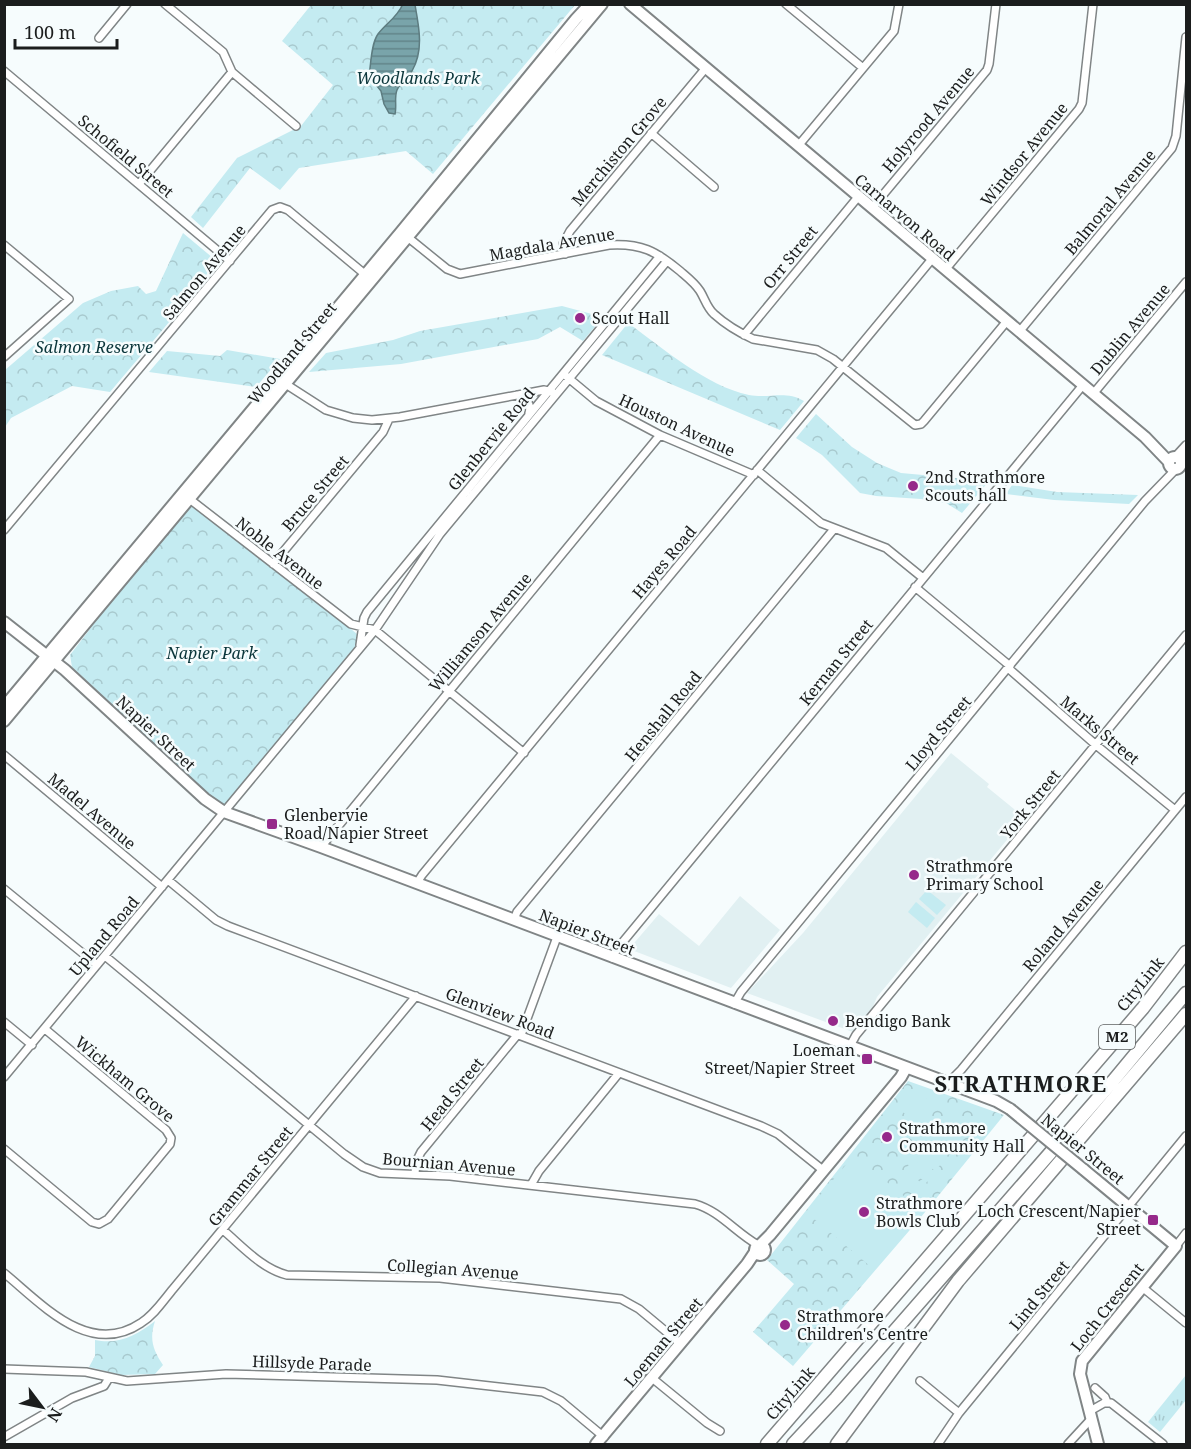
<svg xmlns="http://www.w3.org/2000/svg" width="1191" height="1449" font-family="'Noto Serif',serif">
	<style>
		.built { fill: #e1f0f2 }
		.grass { fill: url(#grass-tufts) }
		.park { fill: url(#park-crowns) }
		.pitch { fill: #c4ebf1 }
		.water { fill: url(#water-rules); stroke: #5d7c80; stroke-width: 1.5 }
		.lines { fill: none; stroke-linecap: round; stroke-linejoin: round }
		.street-casing { stroke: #808586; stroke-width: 10 }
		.secondary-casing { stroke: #808586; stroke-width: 14 }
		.highway-casing { stroke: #808586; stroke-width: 15 }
		.street { stroke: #fff; stroke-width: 7 }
		.secondary { stroke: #fff; stroke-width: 10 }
		.highway { stroke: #fff; stroke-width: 12 }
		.secondary-bridge-casing { stroke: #808586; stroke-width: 14; stroke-linecap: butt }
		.secondary-bridge { stroke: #fff; stroke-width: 10 }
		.poi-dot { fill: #96298a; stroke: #f6fcfd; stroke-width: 2 }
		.labels { text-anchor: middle; stroke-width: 5; stroke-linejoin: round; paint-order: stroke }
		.shield { fill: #f6fcfd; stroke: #5d6060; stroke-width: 1.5 }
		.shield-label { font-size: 15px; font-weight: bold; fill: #1b1d1d }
		.park-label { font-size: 16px; font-style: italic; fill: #0a353a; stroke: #f6fcfd }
		.street-label { font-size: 16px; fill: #1b1d1d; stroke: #f6fcfd }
		.poi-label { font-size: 16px; fill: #1b1d1d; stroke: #f6fcfd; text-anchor: start }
		.district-label { font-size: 22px; font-weight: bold; letter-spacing: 1.5px; fill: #1b1d1d; stroke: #f6fcfd }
	</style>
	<defs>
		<pattern id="grass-tufts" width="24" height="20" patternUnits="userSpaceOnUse" patternTransform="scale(1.5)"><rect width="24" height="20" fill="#c4ebf1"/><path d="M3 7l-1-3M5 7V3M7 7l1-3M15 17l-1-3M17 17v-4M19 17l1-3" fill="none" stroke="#a8c9ce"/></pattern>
		<pattern id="park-crowns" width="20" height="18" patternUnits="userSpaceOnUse" patternTransform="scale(1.5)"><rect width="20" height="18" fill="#c4ebf1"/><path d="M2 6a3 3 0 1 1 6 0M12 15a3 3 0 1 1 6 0" fill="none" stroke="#a8c9ce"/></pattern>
		<pattern id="water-rules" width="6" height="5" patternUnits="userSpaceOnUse" patternTransform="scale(1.5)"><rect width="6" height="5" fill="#79a4aa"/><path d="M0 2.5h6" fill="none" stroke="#62858a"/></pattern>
	</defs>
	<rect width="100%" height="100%" fill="#f6fcfd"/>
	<path class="built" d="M951 753 989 784 987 787 1025 818 877 997 861 1035 747 993 803 933Z
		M740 896 780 930 731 988 629 949 659 914 699 946Z"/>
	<path class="grass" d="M1186 1375V1400L1160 1432 1148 1422Z"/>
	<path class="park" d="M311 5H575L433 174 406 151 299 168 280 190 250 168 203 228 191 217 237 158 301 126 333 85 282 41Z
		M183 233 219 263 110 392 72 386 11 418 5 427V370L83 303 111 291 138 286 146 294 156 291Z
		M562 306 603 317 583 341 560 327 538 339 401 364 309 372 326 353 393 340 420 331Z
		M628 323C663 348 706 386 749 395 769 399 785 390 804 401L780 430 602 355Z
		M227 350 280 359 256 387 149 372 167 351 220 356Z
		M816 414 852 447 877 463 901 473 989 481 962 513 946 503 921 499 876 496 860 493 822 455 796 438Z
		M1012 485 1057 492 1138 495 1129 504 1054 500 1006 494Z
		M190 499 362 638 224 812 162 751 72 667 70 655Z
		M908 1081 1004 1115 921 1217 793 1366 753 1332 794 1284 767 1260Z
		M155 1321C149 1339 153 1350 163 1365L155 1374 121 1375 89 1367 95 1356V1340C119 1345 137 1335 155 1321Z"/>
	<path class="pitch" d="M927 890 946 905 937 915 919 899Z
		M916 902 935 918 927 928 908 912Z
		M915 1089 934 1104 927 1113 908 1098Z
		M906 1101 925 1116 918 1124 899 1109Z
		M945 1119 964 1134 957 1143 938 1128Z
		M936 1131 955 1146 948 1154 929 1139Z
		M923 1148 942 1163 935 1171 916 1156Z
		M854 1155 922 1211 891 1248 888 1247 871 1267 806 1212Z
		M914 1159 933 1174 926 1183 907 1167Z
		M905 1170 924 1185 917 1194 898 1179Z"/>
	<path class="water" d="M403 4 415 5C419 27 424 50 412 71 408 78 400 83 397 90 394 97 397 106 395 114L389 113 384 104 381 91 369 76C371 64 371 44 378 34 387 22 396 19 403 4Z"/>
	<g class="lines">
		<g class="street-casing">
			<path id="street" d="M165 4 223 52 232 72 296 126
				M786 4 863 68
				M99 38 127 4
				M4 71 230 261
				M651 133 714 187
				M798 146 894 31 899 4
				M139 184 232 72
				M872 208 987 70 989 64 996 4
				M405 235 447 269 460 274 609 245C641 243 656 251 680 271 687 277 695 283 700 291 705 299 707 308 714 314 725 324 740 333 753 339L817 350 833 359 915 425 921 424 924 421 1007 321
				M4 245 69 299 4 357
				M565 254 563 244 570 231 705 69
				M945 270 1079 109 1082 103 1093 4
				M1019 332 1172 148 1176 136 1186 37
				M744 335 858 197
				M566 376 596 401 660 435 754 475
				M284 383 326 410 353 418 372 420 400 417 544 390 552 392
				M1093 394 1186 282
				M517 395C525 397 532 404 529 413
				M1175 457 1186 445
				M1181 461 1186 447
				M757 470 821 523 886 548 923 578
				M187 497 351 624 375 630 524 753
				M4 530 272 210 280 207 288 210 367 276
				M273 564 383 432 389 419
				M915 587 1010 666
				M360 645 364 618 367 612 660 256
				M1008 668 1096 745 1175 810
				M4 755 162 887
				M321 847 660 435
				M168 880 216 920 228 926 761 1126 778 1134 824 1171
				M417 883 422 875 932 259
				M4 889 97 965
				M514 920 517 912 834 529
				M105 956 344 1154 363 1167 380 1173 450 1176 695 1204C720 1211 736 1233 758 1245
				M612 958 617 949 1083 385
				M734 1004 741 992 1145 501 1176 469
				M4 1022 32 1045
				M521 1035 557 937
				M850 1046 856 1035 1186 635
				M4 1077 375 630 440 534 667 261
				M947 1084 961 1070 1186 797
				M4 1149 92 1222 99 1224 108 1219 170 1144 171 1138 166 1130 45 1029
				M415 1174 416 1162 421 1152 518 1034
				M531 1185 539 1171 619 1073
				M223 1230C242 1246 262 1269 287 1275L440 1278 621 1299 639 1309 681 1344
				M1176 1246 1186 1233
				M4 1273C42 1304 89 1358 141 1323 154 1315 163 1301 173 1289L416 996
				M1142 1287 1186 1323
				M4 1369 86 1372 127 1381 226 1374 437 1380 543 1392 561 1401 604 1437
				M652 1378 707 1423 720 1431
				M920 1381 959 1413
				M1095 1388 1105 1397 1107 1402
				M1090 1411 1104 1403H1111L1163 1444
				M4 1437 72 1398 104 1386 109 1378
				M938 1444 959 1413 1186 1136
				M1068 1444 1092 1418"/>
		</g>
		<g class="secondary-casing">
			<path id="secondary" d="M630 4 1145 437 1169 462
				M1169 463a6 6 0 1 1 12 0a6 6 0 1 1-12 0Z
				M4 622 65 670 205 799 224 812 321 847 996 1101 1010 1109
				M4 707 401 232 576 19 590 4
				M4 721 602 4
				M1083 1169 1176 1246 1082 1361 1080 1374 1098 1444
				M755 1250a5 5 0 1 1 10 0a5 5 0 1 1-10 0Z
				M760 1245 770 1235 901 1077 906 1068
				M596 1444 747 1264 755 1252"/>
		</g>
		<g class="highway-casing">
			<path id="highway" d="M767 1444 1143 1008 1186 952
				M793 1444 836 1398 1113 1081 1186 993
				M837 1444 958 1281 1186 1014"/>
		</g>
		<use href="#street" class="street"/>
		<use href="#secondary" class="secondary"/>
		<use href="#highway" class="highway"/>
		<g class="secondary-bridge-casing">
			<path id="secondary-bridge" d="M1010 1109 1083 1169"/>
		</g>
		<use href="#secondary-bridge" class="secondary-bridge"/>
	</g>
	<g class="poi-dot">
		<circle cx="580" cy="318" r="6"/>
		<circle cx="913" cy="486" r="6"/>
		<rect x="266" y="818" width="12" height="12" rx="3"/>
		<circle cx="914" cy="875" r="6"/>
		<circle cx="833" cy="1021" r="6"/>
		<rect x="861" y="1053" width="12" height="12" rx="3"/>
		<circle cx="887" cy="1137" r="6"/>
		<circle cx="864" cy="1212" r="6"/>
		<rect x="1147" y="1214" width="12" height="12" rx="3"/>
		<circle cx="785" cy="1325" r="6"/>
	</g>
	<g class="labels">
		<rect class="shield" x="1099" y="1025" width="36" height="24" rx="4.5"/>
		<g class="shield-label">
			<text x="1117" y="1042">M2</text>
		</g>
		<g class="park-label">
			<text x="418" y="84">Woodlands Park</text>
			<text x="94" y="353">Salmon Reserve</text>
			<text x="212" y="659">Napier Park</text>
		</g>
		<g class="street-label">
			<text transform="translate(928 119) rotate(-50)" y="6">Holyrood Avenue</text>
			<text transform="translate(619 151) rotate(-50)" y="6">Merchiston Grove</text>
			<text transform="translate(1024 154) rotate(-51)" y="6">Windsor Avenue</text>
			<text transform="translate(126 156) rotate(40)" y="6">Schofield Street</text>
			<text transform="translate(1110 202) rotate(-50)" y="6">Balmoral Avenue</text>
			<text transform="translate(905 217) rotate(40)" y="6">Carnarvon Road</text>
			<text transform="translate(552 244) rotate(-10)" y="6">Magdala Avenue</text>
			<text transform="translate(790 257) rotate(-51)" y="6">Orr Street</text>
			<text transform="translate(204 272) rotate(-50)" y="6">Salmon Avenue</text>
			<text transform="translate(1130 329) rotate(-50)" y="6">Dublin Avenue</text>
			<text transform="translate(292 353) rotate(-50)" y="6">Woodland Street</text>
			<text transform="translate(677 425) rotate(25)" y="6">Houston Avenue</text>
			<text transform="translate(491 439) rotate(-51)" y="6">Glenbervie Road</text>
			<text transform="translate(315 493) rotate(-50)" y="6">Bruce Street</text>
			<text transform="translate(280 553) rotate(38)" y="6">Noble Avenue</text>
			<text transform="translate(664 562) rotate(-50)" y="6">Hayes Road</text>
			<text transform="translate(480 632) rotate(-50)" y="6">Williamson Avenue</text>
			<text transform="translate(836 662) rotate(-51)" y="6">Kernan Street</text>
			<text transform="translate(663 716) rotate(-51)" y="6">Henshall Road</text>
			<text transform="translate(1100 730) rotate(40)" y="6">Marks Street</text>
			<text transform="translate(156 733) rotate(43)" y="6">Napier Street</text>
			<text transform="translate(938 733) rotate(-50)" y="6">Lloyd Street</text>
			<text transform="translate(1030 804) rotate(-51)" y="6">York Street</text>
			<text transform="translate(92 811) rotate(40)" y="6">Madel Avenue</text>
			<text transform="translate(1063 925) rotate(-50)" y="6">Roland Avenue</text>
			<text transform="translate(587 932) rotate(21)" y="6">Napier Street</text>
			<text transform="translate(104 936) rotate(-50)" y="6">Upland Road</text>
			<text transform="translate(1140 984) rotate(-51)" y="6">CityLink</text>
			<text transform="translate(500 1013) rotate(21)" y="6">Glenview Road</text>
			<text transform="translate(125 1079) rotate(40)" y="6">Wickham Grove</text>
			<text transform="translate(452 1094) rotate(-51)" y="6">Head Street</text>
			<text transform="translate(1083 1149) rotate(39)" y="6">Napier Street</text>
			<text transform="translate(449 1164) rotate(5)" y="6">Bournian Avenue</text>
			<text transform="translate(250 1176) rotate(-51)" y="6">Grammar Street</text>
			<text transform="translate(453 1269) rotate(4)" y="6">Collegian Avenue</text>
			<text transform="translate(1039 1295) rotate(-51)" y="6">Lind Street</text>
			<text transform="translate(1107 1307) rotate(-52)" y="6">Loch Crescent</text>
			<text transform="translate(663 1342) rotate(-50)" y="6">Loeman Street</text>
			<text transform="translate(312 1363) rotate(2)" y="6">Hillsyde Parade</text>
			<text transform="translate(790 1393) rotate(-49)" y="6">CityLink</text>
		</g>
		<g class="poi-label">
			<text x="592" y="324">Scout Hall</text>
			<text x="925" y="483">2nd Strathmore<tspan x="925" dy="18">Scouts hall</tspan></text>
			<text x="284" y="821">Glenbervie<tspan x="284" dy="18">Road/Napier Street</tspan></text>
			<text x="926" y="872">Strathmore<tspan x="926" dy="18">Primary School</tspan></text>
			<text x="845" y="1027">Bendigo Bank</text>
			<text x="855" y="1056" text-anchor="end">Loeman<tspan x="855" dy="18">Street/Napier Street</tspan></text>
			<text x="899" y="1134">Strathmore<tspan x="899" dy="18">Community Hall</tspan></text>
			<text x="876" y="1209">Strathmore<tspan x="876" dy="18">Bowls Club</tspan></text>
			<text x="1141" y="1217" text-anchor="end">Loch Crescent/Napier<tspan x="1141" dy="18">Street</tspan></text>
			<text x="797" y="1322">Strathmore<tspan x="797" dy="18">Children's Centre</tspan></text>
		</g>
		<g class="district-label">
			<text x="1021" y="1092">STRATHMORE</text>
		</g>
	</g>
	<rect width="1191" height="1449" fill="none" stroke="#1b1d1d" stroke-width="12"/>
	<g transform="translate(42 1407) rotate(122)" stroke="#f6fcfd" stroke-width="4.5" paint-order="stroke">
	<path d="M0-4.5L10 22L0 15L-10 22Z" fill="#1b1d1d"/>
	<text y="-9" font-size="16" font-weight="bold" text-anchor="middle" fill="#1b1d1d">N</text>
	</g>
	<path d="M15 39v9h102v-9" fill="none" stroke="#1b1d1d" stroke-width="3"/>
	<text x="24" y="39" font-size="18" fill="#1b1d1d" stroke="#f6fcfd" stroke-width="4.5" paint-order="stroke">100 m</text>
</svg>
